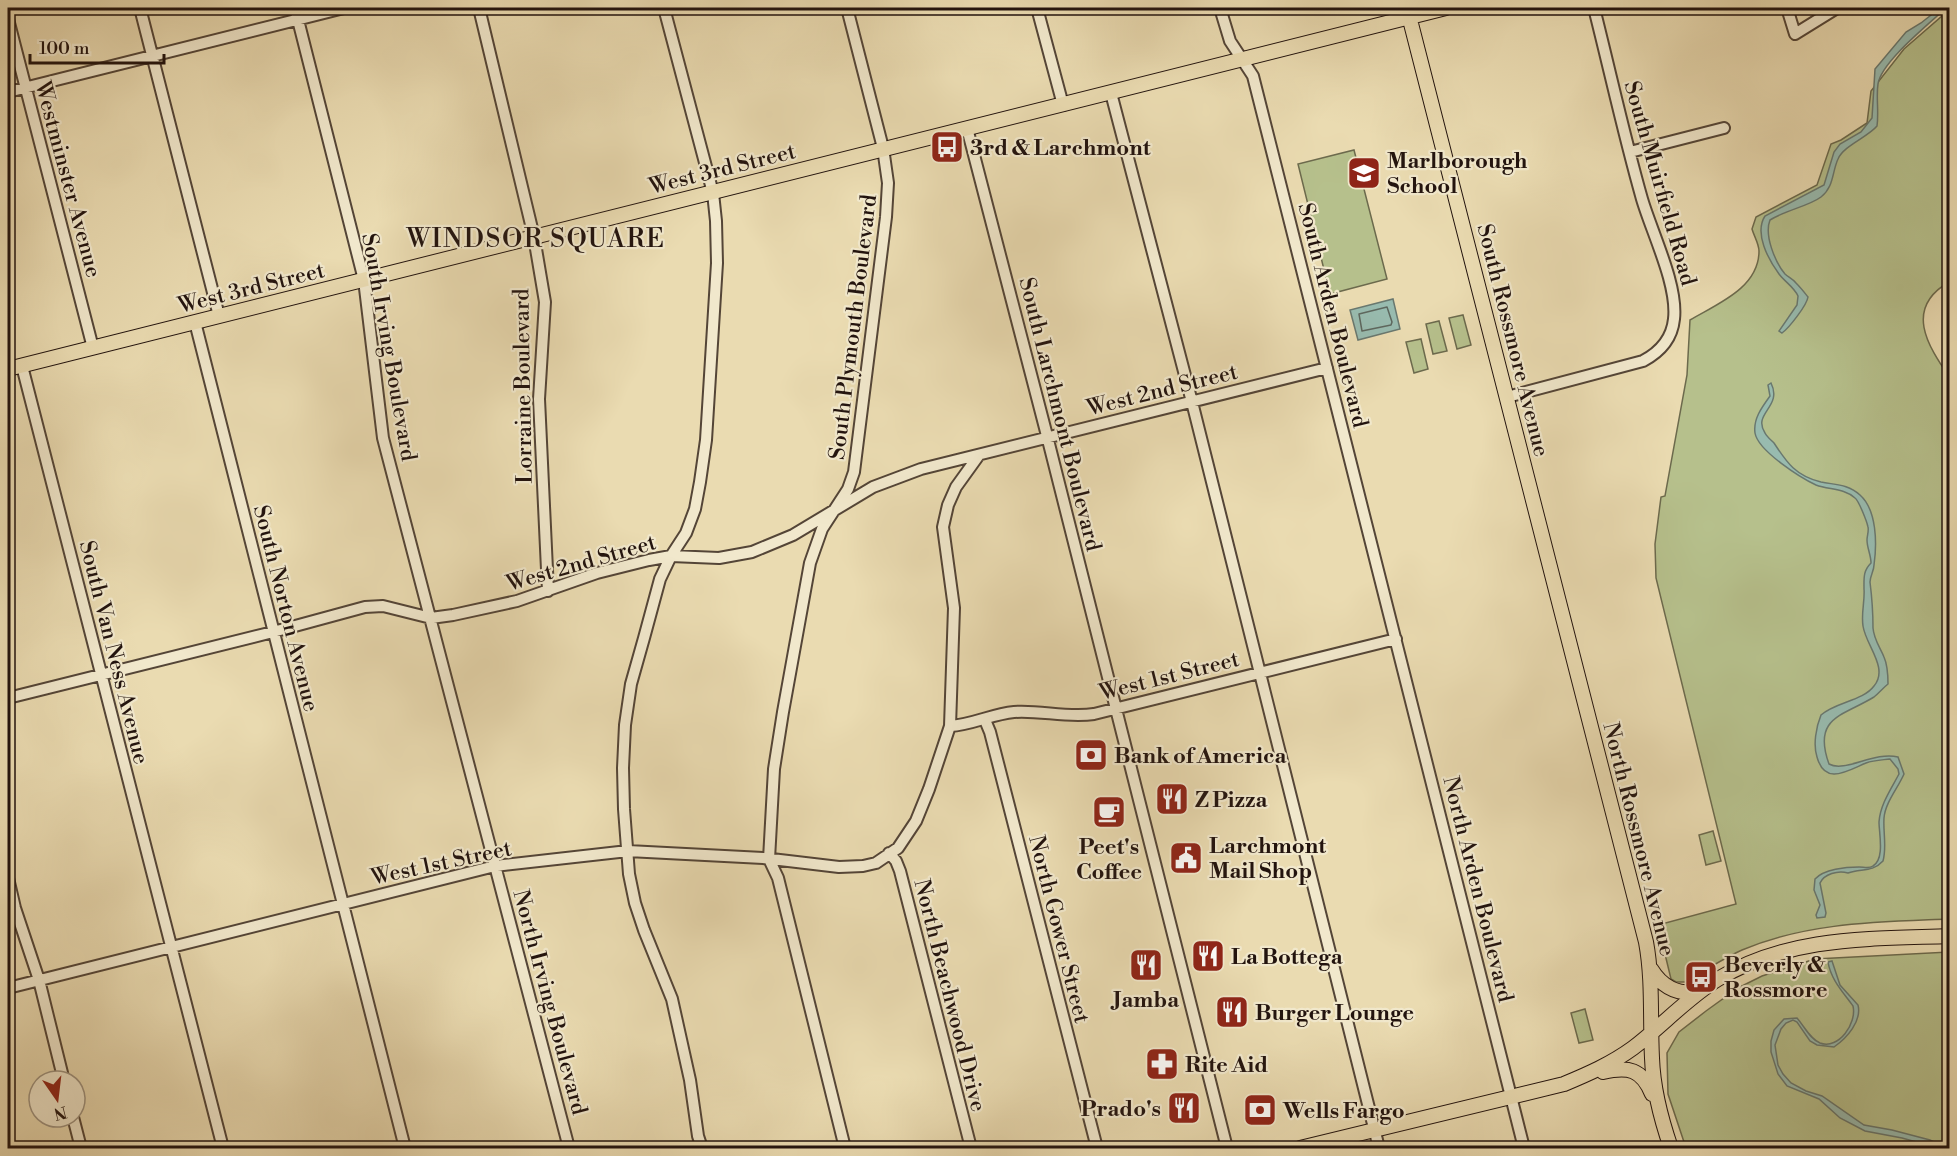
<svg xmlns="http://www.w3.org/2000/svg" width="1957" height="1156" font-family="'Libre Bodoni',serif">
	<style>
		.green { fill: #b6c08c; stroke: #6c6a4d; stroke-width: 1.5 }
		.water { fill: #98bbaf; stroke: #69786f; stroke-width: 1.5 }
		.lines { fill: none; stroke-linecap: round; stroke-linejoin: round }
		.shore { stroke: #5d675e; stroke-width: 1.5 }
		.minor-casing { stroke: #544537; stroke-width: 14 }
		.major-casing { stroke: #22130e; stroke-width: 16 }
		.minor { stroke: #f1e8cc; stroke-width: 10 }
		.major { stroke: #eadbb1; stroke-width: 14 }
		.labels { text-anchor: middle; stroke-width: 4.5; stroke-linejoin: round; paint-order: stroke }
		.poi-label { font-size: 22px; font-weight: bold; fill: #22130e; stroke: #f1e8cc; text-anchor: start }
		.street-label { font-size: 22px; fill: #22130e; stroke: #f1e8cc }
		.quarter-label { font-size: 26px; letter-spacing: 1.5px; fill: #22130e; stroke: #f1e8cc }
	</style>
	<rect width="100%" height="100%" fill="#eadbb1"/>
	<filter id="stains"><feTurbulence type="fractalNoise" baseFrequency=".00333" numOctaves="4"/><feColorMatrix values="0 0 0 0 .2 0 0 0 0 .09 0 0 0 0 .02 0 0 0 .5 -.17"/></filter>
	<radialGradient id="worn" r=".72"><stop offset=".6" stop-color="#630" stop-opacity="0"/><stop offset="1" stop-color="#630" stop-opacity=".3"/></radialGradient>
	<path class="green" d="M1949 10V282C1904 308 1927 345 1950 378L1949 919C1880 922 1808 922 1742 950 1722 959 1704 971 1686 982H1676L1671 979 1658 925 1736 904 1656 578 1655 544 1661 497 1665 496 1687 375 1690 320C1717 304 1759 288 1759 251 1759 244 1754 236 1752 229L1756 217 1817 185 1831 144 1841 140 1867 123 1871 91 1904 49Z
		M1354 150 1387 279 1330 294 1298 164Z
		M1463 315 1471 345 1457 349 1449 318Z
		M1439 321 1447 351 1433 354 1426 324Z
		M1421 339 1428 369 1414 373 1406 342Z
		M1713 831 1721 861 1706 865 1699 835Z
		M1949 952V1148H1686L1668 1094 1667 1053 1679 1032 1706 1011 1738 988 1762 976 1815 959Z
		M1585 1009 1593 1040 1579 1043 1571 1013Z"/>
	<path class="water" d="M1940 8H1946C1929 24 1881 62 1878 84 1876 97 1879 112 1877 126 1868 137 1843 146 1838 159 1832 172 1834 187 1821 197 1809 206 1786 210 1770 220 1764 235 1775 262 1785 274 1788 277 1793 279 1796 283 1801 288 1804 292 1808 297 1807 305 1789 328 1782 333L1779 331 1797 305 1798 296C1794 287 1785 282 1779 274 1768 259 1754 233 1765 216L1824 185 1834 152 1840 144 1861 132 1872 118 1875 69 1906 32 1921 23Z
		M1393 299 1400 329 1358 340 1350 310Z
		M1771 383C1783 407 1752 413 1765 433 1767 437 1771 440 1774 443 1787 463 1796 476 1821 482 1836 485 1848 484 1860 495 1877 510 1877 544 1874 565 1874 571 1870 576 1870 582 1872 598 1873 612 1873 628 1874 640 1880 647 1884 657 1888 666 1888 675 1888 684 1883 688 1879 693 1874 697 1843 716 1812 717 1829 764 1845 773 1874 751 1898 757L1904 774C1898 788 1885 803 1884 818 1883 833 1887 847 1883 861 1872 873 1861 868 1848 873 1838 870 1824 874 1820 883L1826 913 1825 917 1817 918 1816 915 1820 905 1814 890 1815 879C1824 869 1846 867 1859 867 1864 867 1869 869 1873 866 1885 859 1879 833 1879 822 1880 805 1891 789 1899 774L1898 769 1890 759C1882 760 1874 760 1866 763 1847 771 1825 786 1817 757 1813 745 1816 727 1821 715 1835 702 1863 701 1874 686 1889 668 1866 646 1863 626 1861 613 1865 601 1864 589 1864 578 1863 571 1871 563 1871 555 1867 548 1867 540 1867 536 1869 531 1868 527 1867 522 1859 501 1855 498 1844 488 1829 490 1816 485 1801 478 1758 451 1755 433 1753 419 1762 407 1770 396L1768 385Z
		M1832 961 1840 985 1858 1005C1862 1021 1847 1038 1834 1047L1817 1045 1810 1041 1797 1022 1793 1020 1786 1023 1781 1029 1775 1045 1778 1065 1783 1074 1791 1083 1806 1091 1822 1096 1864 1125 1892 1130 1930 1140 1947 1148H1933L1927 1145 1902 1138 1865 1131 1840 1118 1819 1099 1787 1086 1778 1074 1771 1052V1041L1774 1030 1784 1019 1797 1018C1804 1026 1810 1039 1820 1043 1839 1050 1857 1023 1853 1006 1843 992 1831 980 1828 962Z"/>
	<g class="lines">
		<path class="shore" d="M1387 307 1392 322 1391 325 1362 331 1359 314Z"/>
		<g class="minor-casing">
			<path id="minor" d="M140 8 219 316
				M295 8 364 280 383 438 569 1148
				M479 8 534 237 545 302 539 399 548 591
				M664 8 713 193 716 221 717 263 706 440 700 482 695 509 686 533 671 556 660 579 644 638 631 684 625 725 623 768 624 809 629 874 635 903 644 930 672 999 690 1080 698 1136 702 1148
				M1037 8 1063 105
				M1220 8 1230 41 1253 76 1524 1148
				M1787 8 1795 34 1837 8
				M8 19 93 348
				M8 92 344 8
				M1111 93 1192 402 1379 1148
				M967 128 1045 428 1227 1148
				M1630 152 1724 128
				M195 322 405 1148
				M22 366 223 1148
				M1507 397 1643 361C1660 352 1672 339 1674 319 1678 285 1652 233 1642 199 1624 136 1610 71 1594 8
				M8 698 273 632 365 607 383 606 431 618 453 615 517 601 597 573 649 560 671 556 719 558 752 552 793 535 873 487 921 469 1327 368
				M985 720 990 732 1097 1148
				M950 726C972 725 992 714 1014 712 1040 710 1067 718 1094 714L1396 639
				M889 853 896 861 900 871 971 1148
				M8 878 15 908 39 980 64 1081
				M8 988 495 866 628 851 763 858 839 867 863 866 876 863 898 848 916 821 929 789 950 726 954 608 943 527 948 505 956 487 979 455
				M73 1117 81 1148
				M845 1148 778 878 769 859 774 769 783 712 810 563 822 529 848 489 854 472 886 217 888 183 883 148 847 8"/>
		</g>
		<g class="major-casing">
			<path id="major" d="M1407 8 1646 942C1653 980 1650 1018 1652 1058 1653 1088 1661 1119 1671 1148
				M8 369 1446 8
				M1651 969C1662 987 1677 995 1699 992
				M1603 1072C1628 1066 1642 1069 1652 1094
				M1300 1148 1564 1084C1588 1074 1611 1064 1633 1048 1662 1026 1687 998 1718 979 1789 936 1870 939 1950 936"/>
		</g>
		<use href="#minor" class="minor"/>
		<use href="#major" class="major"/>
	</g>
	<defs>
		<g id="bus-square" transform="scale(1.725)"><rect x="-9" y="-9" width="18" height="18" rx="4" fill="#8f2418" stroke="#f1e8cc"/><path d="M-5-6H5V4H4V6H2V4H-2V6H-4V4H-5ZM-3.5-4V0h7V-4ZM-3.5 1.2v1.5H-2V1.2ZM2 1.2v1.5H3.5V1.2Z" fill="#fff"/></g>
		<g id="school-square" transform="scale(1.725)"><rect x="-9" y="-9" width="18" height="18" rx="4" fill="#8f2418" stroke="#f1e8cc"/><path d="M0-5L7-2L0 1L-7-2ZM-4 1L0 2.5L4 1V4Q0 6-4 4Z" fill="#fff"/></g>
		<g id="bank-square" transform="scale(1.725)"><rect x="-9" y="-9" width="18" height="18" rx="4" fill="#8f2418" stroke="#f1e8cc"/><path d="M-6-4H6V4H-6ZM0-2.3a2.3 2.3 0 1 0 0 4.6a2.3 2.3 0 1 0 0-4.6Z" fill="#fff"/></g>
		<g id="restaurant-square" transform="scale(1.725)"><rect x="-9" y="-9" width="18" height="18" rx="4" fill="#8f2418" stroke="#f1e8cc"/><path d="M-5-6h1v4h1v-4h1v4h1v-4h1v5L-1.5 .5V6h-2V.5L-5-1ZM5-6V6H3V1.5H1.5Q1.5-4 5-6Z" fill="#fff"/></g>
		<g id="cafe-square" transform="scale(1.725)"><rect x="-9" y="-9" width="18" height="18" rx="4" fill="#8f2418" stroke="#f1e8cc"/><path d="M-5.5-4.5H6V0H3Q3 3.5 0 3.5H-2.5Q-5.5 3.5-5.5 0ZM3-3.2v2h1.7v-2ZM-6 4.5H4V6H-6Z" fill="#fff"/></g>
		<g id="civic-square" transform="scale(1.725)"><rect x="-9" y="-9" width="18" height="18" rx="4" fill="#8f2418" stroke="#f1e8cc"/><path d="M-.6-6.5H3V-4.5H.6V-3L4-1V1h2V6H-6V1h2V-1L-.6-3ZM-1.2 2.5V6h2.4V2.5Z" fill="#fff"/></g>
		<g id="pharmacy-square" transform="scale(1.725)"><rect x="-9" y="-9" width="18" height="18" rx="4" fill="#8f2418" stroke="#f1e8cc"/><path d="M-2-6h4v4h4v4h-4v4h-4v-4h-4v-4h4Z" fill="#fff"/></g>
	</defs>
	<g fill-rule="evenodd">
		<use href="#bus-square" x="947" y="147"/>
		<use href="#school-square" x="1364" y="173"/>
		<use href="#bank-square" x="1091" y="755"/>
		<use href="#restaurant-square" x="1172" y="799"/>
		<use href="#cafe-square" x="1109" y="812"/>
		<use href="#civic-square" x="1186" y="858"/>
		<use href="#restaurant-square" x="1208" y="956"/>
		<use href="#restaurant-square" x="1146" y="965"/>
		<use href="#bus-square" x="1701" y="977"/>
		<use href="#restaurant-square" x="1232" y="1012"/>
		<use href="#pharmacy-square" x="1162" y="1064"/>
		<use href="#restaurant-square" x="1184" y="1108"/>
		<use href="#bank-square" x="1260" y="1110"/>
	</g>
	<g class="labels">
		<g class="poi-label">
			<text x="970" y="155">3rd &amp; Larchmont</text>
			<text x="1387" y="168">Marlborough<tspan x="1387" dy="25">School</tspan></text>
			<text x="1114" y="763">Bank of America</text>
			<text x="1195" y="807">Z Pizza</text>
			<text x="1209" y="853">Larchmont<tspan x="1209" dy="25">Mail Shop</tspan></text>
			<text x="1109" y="854" text-anchor="middle">Peet's<tspan x="1109" dy="25">Coffee</tspan></text>
			<text x="1231" y="964">La Bottega</text>
			<text x="1724" y="972">Beverly &amp;<tspan x="1724" dy="25">Rossmore</tspan></text>
			<text x="1146" y="1007" text-anchor="middle">Jamba</text>
			<text x="1255" y="1020">Burger Lounge</text>
			<text x="1185" y="1072">Rite Aid</text>
			<text x="1161" y="1116" text-anchor="end">Prado's</text>
			<text x="1283" y="1118">Wells Fargo</text>
		</g>
		<g class="street-label">
			<text transform="translate(722 168) rotate(-14)" y="8">West 3rd Street</text>
			<text transform="translate(69 179) rotate(75)" y="8">Westminster Avenue</text>
			<text transform="translate(1661 183) rotate(74)" y="8">South Muirfield Road</text>
			<text transform="translate(251 287) rotate(-14)" y="8">West 3rd Street</text>
			<text transform="translate(1334 315) rotate(76)" y="8">South Arden Boulevard</text>
			<text transform="translate(852 327) rotate(-83)" y="8">South Plymouth Boulevard</text>
			<text transform="translate(1514 340) rotate(76)" y="8">South Rossmore Avenue</text>
			<text transform="translate(390 347) rotate(80)" y="8">South Irving Boulevard</text>
			<text transform="translate(522 386) rotate(-91)" y="8">Lorraine Boulevard</text>
			<text transform="translate(1162 389) rotate(-14)" y="8">West 2nd Street</text>
			<text transform="translate(1061 414) rotate(76)" y="8">South Larchmont Boulevard</text>
			<text transform="translate(581 562) rotate(-16)" y="8">West 2nd Street</text>
			<text transform="translate(287 608) rotate(76)" y="8">South Norton Avenue</text>
			<text transform="translate(115 652) rotate(76)" y="8">South Van Ness Avenue</text>
			<text transform="translate(1169 675) rotate(-14)" y="8">West 1st Street</text>
			<text transform="translate(1640 839) rotate(76)" y="8">North Rossmore Avenue</text>
			<text transform="translate(441 862) rotate(-12)" y="8">West 1st Street</text>
			<text transform="translate(1479 889) rotate(76)" y="8">North Arden Boulevard</text>
			<text transform="translate(1060 929) rotate(76)" y="8">North Gower Street</text>
			<text transform="translate(951 995) rotate(76)" y="8">North Beachwood Drive</text>
			<text transform="translate(551 1002) rotate(75)" y="8">North Irving Boulevard</text>
		</g>
		<g class="quarter-label">
			<text x="536" y="247">WINDSOR SQUARE</text>
		</g>
	</g>
	<rect width="1957" height="1156" fill="none" stroke="#eadbb1" stroke-width="30"/>
	<rect x="9" y="9" width="1939" height="1138" fill="none" stroke="#22130e" stroke-width="3"/>
	<rect x="15" y="15" width="1927" height="1126" fill="none" stroke="#22130e" stroke-width="1.5"/>
	<g transform="translate(57 1099) rotate(166)"><circle r="28" fill="#f1e8cc" stroke="#9e9380" stroke-width="1.5"/>
	<path d="M0-4.5L10 22L0 15L-10 22Z" fill="#8f2418"/>
	<text y="-9" font-size="16" font-weight="bold" text-anchor="middle" fill="#22130e">N</text>
	</g>
	<path d="M30 54v9h134v-9" fill="none" stroke="#22130e" stroke-width="3"/>
	<text x="39" y="54" font-size="18" fill="#22130e" stroke="#f1e8cc" stroke-width="4.5" paint-order="stroke">100 m</text>
	<rect width="100%" height="100%" filter="url(#stains)"/>
	<rect width="100%" height="100%" fill="url(#worn)"/>
</svg>
